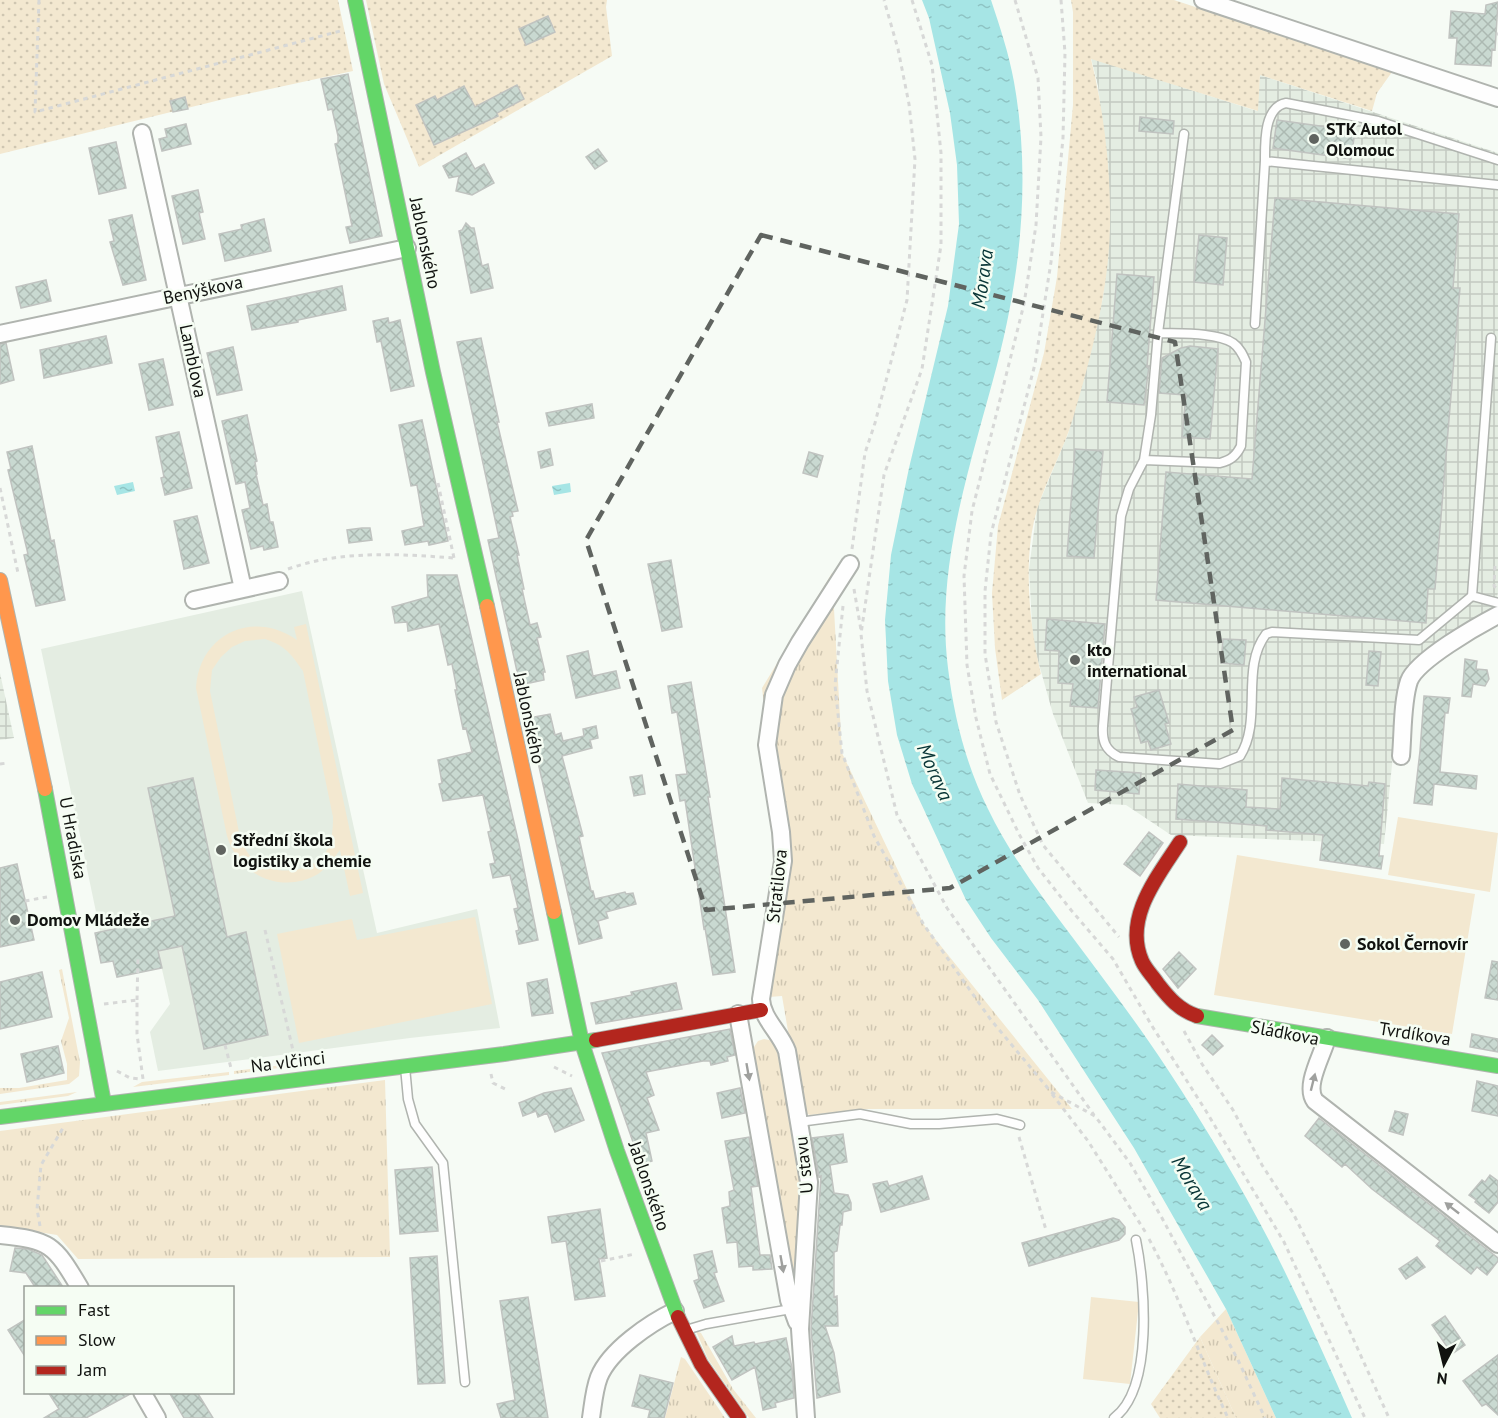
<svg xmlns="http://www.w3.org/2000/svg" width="1498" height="1418" font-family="'PT Sans',sans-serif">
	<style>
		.built { fill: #e4ede2 }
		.industrial { fill: url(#industrial-grid) }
		.grass { fill: url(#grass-tufts) }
		.garden { fill: url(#garden-dots) }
		.pitch { fill: #f3e8d0; fill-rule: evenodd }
		.water { fill: url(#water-ripples) }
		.building { fill: url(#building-cross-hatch); stroke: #c0c3c0; stroke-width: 1.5 }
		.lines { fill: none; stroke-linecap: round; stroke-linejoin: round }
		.lane-casing { stroke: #b0b4af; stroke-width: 11 }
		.street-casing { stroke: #b0b4af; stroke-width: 20 }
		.fast-casing { stroke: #b0b4af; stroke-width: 16 }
		.slow-casing { stroke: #b0b4af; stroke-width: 16 }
		.jam-casing { stroke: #b0b4af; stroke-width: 16 }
		.path { stroke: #d7d8d7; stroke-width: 3; stroke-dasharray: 4.5 4.5; stroke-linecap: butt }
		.lane { stroke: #fefefe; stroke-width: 8 }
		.street { stroke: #fefefe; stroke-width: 16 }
		.fast { stroke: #63d668; stroke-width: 14 }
		.slow { stroke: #ff974d; stroke-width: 14 }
		.jam { stroke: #b3261e; stroke-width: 14 }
		.oneway { fill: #9fa09e }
		.marked { fill: none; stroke: #606460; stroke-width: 4.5; stroke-dasharray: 12 8; stroke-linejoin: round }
		.poi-dot { fill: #606460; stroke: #f5fdf3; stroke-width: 2 }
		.labels { text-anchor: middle; stroke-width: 5; stroke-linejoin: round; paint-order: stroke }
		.poi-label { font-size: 18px; font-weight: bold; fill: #10120f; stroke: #f5fdf3; text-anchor: start }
		.street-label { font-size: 18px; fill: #10120f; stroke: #f5fdf3 }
		.water-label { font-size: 20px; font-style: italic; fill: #073435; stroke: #f5fdf3 }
	</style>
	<defs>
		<pattern id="industrial-grid" width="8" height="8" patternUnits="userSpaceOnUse" patternTransform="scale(1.5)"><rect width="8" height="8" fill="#e4ede2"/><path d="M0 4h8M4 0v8" fill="none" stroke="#c3cac1"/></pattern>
		<pattern id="grass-tufts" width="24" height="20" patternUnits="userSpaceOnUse" patternTransform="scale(1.5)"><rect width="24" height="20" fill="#f3e8d0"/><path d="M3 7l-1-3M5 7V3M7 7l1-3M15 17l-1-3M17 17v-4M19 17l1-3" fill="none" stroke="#cfc6b1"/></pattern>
		<pattern id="garden-dots" width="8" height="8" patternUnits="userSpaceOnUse" patternTransform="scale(1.5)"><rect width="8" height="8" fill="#f3e8d0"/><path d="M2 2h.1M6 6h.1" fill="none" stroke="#cfc6b1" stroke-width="1.8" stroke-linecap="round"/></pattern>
		<pattern id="water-ripples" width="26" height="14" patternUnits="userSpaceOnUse" patternTransform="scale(1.5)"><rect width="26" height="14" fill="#a6e5e5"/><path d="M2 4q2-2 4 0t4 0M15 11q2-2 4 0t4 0" fill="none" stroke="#8ec3c3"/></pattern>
		<pattern id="building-cross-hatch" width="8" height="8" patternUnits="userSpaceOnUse" patternTransform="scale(1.5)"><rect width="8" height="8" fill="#c9d9d1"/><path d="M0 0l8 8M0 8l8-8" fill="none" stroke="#acb9b2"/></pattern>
	</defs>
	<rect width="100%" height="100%" fill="#f6fbf5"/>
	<path class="built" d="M302 591 377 933 477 909 500 1028 410 1038 158 1071 150 1032 170 1004 158 952 101 963 95 933 100 931 41 649Z"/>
	<path class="industrial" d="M1091 58 1257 111 1260 75 1498 153V592L1495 613 1418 659 1401 676 1384 844 1171 835 1126 805 1088 803 1053 714 1033 643 1029 569 1037 508 1068 434 1103 298 1110 226 1106 157 1098 86Z
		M0 673 14 738 0 740Z"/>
	<path class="grass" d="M832 573 842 753 924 925 1072 1109H864L810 1115 805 1113 801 1107 782 996 769 997 783 856 762 688Z
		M62 969 80 1062 79 1076 69 1084 0 1094V1088H19L67 1080V1064L61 1041 69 1018 59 970Z
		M764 1039 774 1041 779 1046 804 1184 799 1282 793 1285 752 1050 758 1041Z
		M316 1061 317 1063 234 1074V1071Z
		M229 1072V1075L133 1087 142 1082Z
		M385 1080 390 1257 78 1259 57 1235 0 1226V1131Z
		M77 1092 68 1096 0 1105V1102Z
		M1226 1309 1276 1418H1236L1200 1337Z
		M696 1331 701 1333 733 1389 756 1418H749L708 1359Z
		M681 1357 685 1359 725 1418H665Z"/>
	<path class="garden" d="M0 0H338L353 71 224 99 0 154Z
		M366 0H607L606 7 612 56 419 167 384 84Z
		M1071 0H1174L1392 72 1377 93 1372 111 1260 75 1258 111 1091 59C1104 112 1111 170 1110 226 1109 289 1091 358 1073 418 1064 449 1048 476 1038 507 1022 555 1029 625 1041 674L1002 700 995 648 992 593 998 526 1044 353 1057 277 1073 105V12Z
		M1200 1337 1236 1418H1160L1151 1404Z"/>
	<path class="pitch" d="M306 624 363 893 350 896 340 850C334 858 327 868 318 874 282 895 238 875 227 836L196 688C199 634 253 609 297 640L294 627ZM265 639C286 646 291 654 303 671L333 817C333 830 332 847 322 857 303 877 260 875 246 850 243 845 241 838 239 832L210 691 212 670 221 657 232 647 245 641Z
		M1398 817 1498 833 1490 892 1388 875Z
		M1237 855 1475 894 1452 1034 1214 995Z
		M475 917 492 1004 299 1043 277 934 352 919 357 940Z
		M1091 1297 1139 1302 1130 1384 1083 1379Z"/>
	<path class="water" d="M922 0H991C1000 27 1009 54 1014 82 1031 176 1021 273 997 365 971 464 935 565 948 668 954 717 966 765 988 809 1010 855 1042 897 1073 938 1105 981 1138 1024 1168 1070 1206 1128 1242 1187 1274 1250 1302 1305 1327 1361 1352 1418H1276L1226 1309 1134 1148 1038 1000 991 938 966 900 912 784 897 735 888 681 885 620 891 555 909 468 948 306 959 224 957 165 950 113 929 18Z
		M133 482 135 491 117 495 114 486Z
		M570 483 571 492 554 495 552 486Z"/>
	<path class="building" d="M1498 2 1495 50 1492 49 1491 66 1455 64 1457 38H1449L1451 11 1485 14 1486 5Z
		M548 16 555 32 526 45 519 29Z
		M348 74 382 236 350 243 346 227 352 226 335 144 338 143V136L332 109 328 110 321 79Z
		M517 85 524 99 497 113 498 116 434 145 416 105 435 96 437 100 464 86 475 107Z
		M185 97 188 109 173 112 170 101Z
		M1140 117 1174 121 1173 134 1139 131Z
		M1277 120 1355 131 1351 159 1273 148Z
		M186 124 191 144 162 151 159 139 167 137 165 129Z
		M116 142 126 188 99 194 89 148Z
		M598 149 607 161 595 169 586 157Z
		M466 153 475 169 484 164 494 183 472 195 456 191 459 176 449 178 443 166Z
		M198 190 203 212 199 213 205 239 183 244 172 196Z
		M1275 198 1459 214 1453 288H1460L1456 335 1435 589H1428L1426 623 1156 600 1166 472 1252 479Z
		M132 215 146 280 123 285 110 242 114 241 109 220Z
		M264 219 271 251 225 261 219 234 242 229 241 225Z
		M466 223 471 228H474L482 266 488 264 493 288 471 293 459 231 462 230Z
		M1199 235 1227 238 1223 285 1194 282Z
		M1117 274 1154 277 1147 367 1149 366 1144 405 1107 402Z
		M46 280 51 301 21 308 16 287Z
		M342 286 346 310 298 320V322L252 330 247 306Z
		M388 318 389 323 400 320 414 386 391 391 381 341 377 342 373 321Z
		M106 336 112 363 44 378 40 350Z
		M481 338 499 422H497L518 511 512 512 513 516 510 517 519 555H517L524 589H522L530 625 537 623 541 637 537 638 545 672H543L544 680 520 685 488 540 499 538 457 342Z
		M6 343 14 380 0 384V344Z
		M1190 346 1218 349 1210 439 1182 437 1186 395 1159 393 1162 358 1181 348Z
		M233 347 242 390 217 395 207 353Z
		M163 359 173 405 149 410 139 364Z
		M592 404 594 418 549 426 546 413Z
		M247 415 257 461 255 462 257 474H256L263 505 267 504 270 522H273L278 547 264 550 263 546 251 549 242 510 250 508 245 482 236 484 222 421Z
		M422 420 448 541 429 545 428 541 405 545 402 531 424 526 417 485 411 486 399 425Z
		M179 432 192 488 165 495 161 478 164 477 156 437Z
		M32 446 51 541 54 540 65 600 36 606 24 555 28 554 8 470 11 469 7 452Z
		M550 449 553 465 541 468 538 452Z
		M1075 449 1103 451 1094 558 1067 556Z
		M809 452 823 456 817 477 803 473Z
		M197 516 209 563 184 569 174 521Z
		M362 528H370L372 540 349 543 347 530Z
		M671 560 682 627 662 631 648 564Z
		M427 575H457L519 844 538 940 519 944 516 931 519 930 514 909 518 908 510 875 493 878 490 864 495 863 488 832 491 831 483 795 443 801 439 784 442 783 438 760 472 752 466 728 463 729 455 690H457L452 664 448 665 439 624 408 631 407 622 395 623 392 607 428 597Z
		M1047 619 1105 624 1098 708 1070 706 1073 684 1058 683 1059 651 1045 650Z
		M1223 639 1246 640 1244 665 1221 663Z
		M588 651 593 676 616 671 620 688 576 698 567 656Z
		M1369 651 1381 652 1378 686 1366 685Z
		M1465 659 1477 661 1476 669 1487 670 1489 679 1485 686 1473 684 1471 697 1462 696Z
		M691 682 710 797H708L735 972 713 975 705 928 704 929 685 800 680 801 676 775 687 774 677 712 672 713 668 686Z
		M1159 690 1169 723 1165 724 1171 744 1151 750 1148 741 1141 743 1131 709 1137 707 1134 697Z
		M1424 696 1450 698 1448 713H1445L1440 772 1477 776 1476 789 1434 784 1432 805 1414 803 1420 751Z
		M550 714 555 735 561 733 563 741 584 736 583 729 596 726 598 738 590 740 592 748 562 756 583 836 579 837 591 891H593L595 899 625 892 626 894 633 893 636 904 606 912 608 918 598 921 602 938 579 944 528 718Z
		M1096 770 1141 773 1139 794 1095 790Z
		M642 775 645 794 634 796 630 777Z
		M193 778 227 937 246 932 268 1035 204 1049 182 946 158 951 162 968 117 977 113 961 101 963 95 933 175 916 148 788Z
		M1282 778 1368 786 1369 782 1385 784 1379 856H1383L1381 869 1320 860 1323 835 1266 830 1267 826 1176 819 1178 784 1247 790 1246 807 1280 809Z
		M1149 832 1163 843 1140 876 1124 864Z
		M17 864 34 940 0 947V868Z
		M1179 952 1196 969 1178 988 1163 969Z
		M1492 961 1498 962V1000L1485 998Z
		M42 972 52 1017 0 1029V982Z
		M547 979 553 1013 532 1016 527 983Z
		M676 983 682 1009 596 1024 591 1003 632 995 631 992Z
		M730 1029 735 1055 727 1057 728 1061 711 1065 710 1061H703L646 1072 654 1095 647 1098 659 1130 646 1133 652 1161 641 1165 602 1053Z
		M1472 1034 1498 1039V1052L1470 1047Z
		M1212 1035 1223 1046 1213 1055 1202 1045Z
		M58 1046 64 1073 27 1082 21 1054Z
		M1477 1081 1498 1086V1116L1472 1111Z
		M571 1088 584 1120 555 1132 547 1113 538 1117 536 1111 523 1116 519 1103 544 1093Z
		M740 1088 745 1113 722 1118 717 1093Z
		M1395 1111 1408 1114 1403 1135 1389 1131Z
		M1319 1118 1498 1258V1261L1487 1275 1477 1267 1471 1274 1436 1246 1440 1241 1372 1189 1345 1164 1342 1167 1305 1136Z
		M843 1134 847 1162 830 1165 834 1193 848 1195 851 1203V1210L843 1212 842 1225H840L837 1251 834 1252V1297L837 1296 838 1326H825L834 1353 840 1392 817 1398 811 1329 821 1176 819 1177 812 1138Z
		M749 1137 758 1186 751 1187 760 1255H770L772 1269 753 1270V1266L739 1267 737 1242 727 1243 722 1208 730 1206 729 1192 734 1190 725 1141Z
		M432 1167 438 1231 400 1234 395 1170Z
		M1490 1175 1498 1181V1202L1489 1213 1475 1202 1476 1200 1469 1195 1482 1180 1485 1182Z
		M922 1176 929 1199 881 1212 873 1184 887 1181 889 1186Z
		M600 1209 607 1258 599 1259 605 1296 575 1300 566 1241 552 1243 548 1217Z
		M1113 1218 1119 1220 1125 1227V1234L1119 1240 1029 1266 1022 1243Z
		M15 1248 28 1249 42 1255 63 1287H35L26 1273 10 1271Z
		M712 1251 717 1272 714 1273 724 1301 704 1308 694 1281 699 1279 694 1255Z
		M437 1256 445 1383 418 1384 410 1258Z
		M1417 1257 1425 1267 1406 1279 1399 1269Z
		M528 1297 548 1418H501L497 1404 515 1400 500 1301Z
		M1445 1316 1465 1345 1452 1354 1432 1325Z
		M26 1319V1358L8 1330Z
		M732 1336 734 1346 754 1342 755 1344 786 1338 792 1368 794 1398 775 1403 776 1407 763 1410 755 1367 732 1380 713 1347Z
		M1498 1355V1415L1486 1404 1482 1406 1463 1381Z
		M640 1375 673 1383 664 1418H648L650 1410 632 1406Z
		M48 1392H132V1393L86 1418H44L59 1409Z
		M169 1392H197L213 1418H184Z"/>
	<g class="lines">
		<g class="lane-casing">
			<path id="lane" d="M1498 160 1378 121 1286 103C1264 107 1265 142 1265 161L1498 185
				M1255 324 1265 161
				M1158 333 1184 134
				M1491 338 1472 596 1498 603
				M1144 460 1151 415 1158 333C1178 334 1216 332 1233 343 1240 348 1243 355 1246 362L1241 446C1236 456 1231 460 1220 463L1144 460 1129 489 1121 516 1103 726C1102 741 1105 750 1119 757L1220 764 1240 756C1263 720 1240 668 1266 634L1272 632 1419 640 1472 596
				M405 1067 408 1099 415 1124 443 1163 465 1382
				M799 1122 860 1114 911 1124H939L997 1119 1020 1125
				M686 1330 706 1324 791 1309
				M1114 1418C1154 1388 1145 1284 1136 1240"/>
		</g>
		<g class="street-casing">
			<path id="street" d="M1203 0 1498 98
				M142 133 243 589
				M0 334 407 248
				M194 600 279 581
				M1401 756C1403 734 1402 702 1409 681 1417 660 1477 626 1498 615
				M738 1014 789 1300 797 1322
				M1327 1038C1322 1056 1304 1086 1315 1101L1498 1244
				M0 1235C50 1240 54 1244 80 1288
				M142 1392 157 1418
				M591 1418C593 1405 594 1390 599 1377 610 1350 650 1323 675 1311
				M806 1418 800 1329 809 1182 787 1051C780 1032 762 1019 761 999L783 861 781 832 767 745 774 695 787 665 800 642 850 564"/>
		</g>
		<g class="fast-casing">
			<path id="fast" d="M355 0 433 372 487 606
				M45 789 104 1103
				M554 912 582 1043 617 1151 678 1317
				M1197 1016 1498 1066
				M0 1117 504 1054 596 1040"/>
		</g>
		<g class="slow-casing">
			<path id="slow" d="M0 580 45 789
				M487 606 554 912"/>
		</g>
		<g class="jam-casing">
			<path id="jam" d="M1180 842C1158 876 1123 918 1142 961 1146 970 1153 976 1158 984 1169 998 1179 1010 1197 1016
				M596 1040 761 1010
				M678 1317 701 1364 739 1418"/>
		</g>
		<path class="path" d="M39 0 35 112 344 30
			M912 0 932 65 941 153V245L922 369 884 475 861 634 867 691 897 815 947 908 1094 1115
			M1015 0 1038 78 1041 137 1036 225 1024 304 972 511 964 576 967 665 976 718 990 774 1019 834 1038 868 1071 910 1113 959 1152 1026 1206 1111 1284 1242 1365 1418
			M1061 0 1065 53 1063 138 1051 262 1035 364 991 534 985 591V654L996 722 1020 795 1043 845 1119 937
			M1497 34H1498
			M438 483 454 558
			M0 488 18 573
			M852 549 865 453 875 423 907 300 915 159 909 104 898 49 884 0
			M1495 566 1494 586 1498 589
			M288 569C341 550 399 554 454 558
			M854 589 861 630
			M843 606 835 685 842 753 874 836 924 925 991 1020 1051 1092 1095 1116 1130 1163 1162 1218 1238 1360 1265 1418
			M0 764 7 763
			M25 901 47 897
			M265 930 295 1059
			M137 1000 138 956
			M104 1004 137 1000V1034L143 1079
			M1184 1031 1202 1064 1233 1110 1262 1165 1293 1213 1328 1283 1389 1418
			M225 1045 231 1068
			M554 1067 572 1076
			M117 1071 130 1078 139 1079
			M491 1074 493 1083 505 1089
			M1052 1094 1088 1141 1146 1233
			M1019 1137 1046 1230
			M40 1226 37 1209 41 1165 63 1128
			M1149 1239C1180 1296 1200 1359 1228 1418
			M601 1261 635 1254"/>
		<use href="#lane" class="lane"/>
		<use href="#street" class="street"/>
		<use href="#fast" class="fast"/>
		<use href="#slow" class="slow"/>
		<use href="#jam" class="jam"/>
	</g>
	<defs><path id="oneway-solid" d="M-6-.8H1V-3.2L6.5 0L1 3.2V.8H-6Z" transform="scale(1.5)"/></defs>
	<g class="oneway">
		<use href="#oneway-solid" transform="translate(748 1072) rotate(80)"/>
		<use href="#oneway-solid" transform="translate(1313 1082) rotate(-76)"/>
		<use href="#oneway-solid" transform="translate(1452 1208) rotate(-142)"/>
		<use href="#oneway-solid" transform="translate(782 1264) rotate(80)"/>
	</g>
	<path class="marked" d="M761 235 1175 342 1233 730 950 888 706 910 586 540Z"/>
	<g class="poi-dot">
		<circle cx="1314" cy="139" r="6"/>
		<circle cx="1075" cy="660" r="6"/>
		<circle cx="221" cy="850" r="6"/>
		<circle cx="15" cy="920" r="6"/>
		<circle cx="1345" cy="944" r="6"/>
	</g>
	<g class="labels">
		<g class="poi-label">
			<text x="1326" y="135">STK Autol<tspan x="1326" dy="21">Olomouc</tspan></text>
			<text x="1087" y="656">kto<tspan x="1087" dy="21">international</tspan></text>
			<text x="233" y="846">Střední škola<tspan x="233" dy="21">logistiky a chemie</tspan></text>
			<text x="27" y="926">Domov Mládeže</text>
			<text x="1357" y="950">Sokol Černovír</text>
		</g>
		<g class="street-label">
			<text transform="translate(425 243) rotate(78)" y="6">Jablonského</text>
			<text transform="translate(203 290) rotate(-12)" y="6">Benýškova</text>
			<text transform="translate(193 361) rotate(78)" y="6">Lamblova</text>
			<text transform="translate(529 718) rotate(78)" y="6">Jablonského</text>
			<text transform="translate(73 838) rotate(79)" y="6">U Hradiska</text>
			<text transform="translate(777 886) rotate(-84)" y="6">Stratilova</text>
			<text transform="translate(1285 1033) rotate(11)" y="6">Sládkova</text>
			<text transform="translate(1415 1034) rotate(9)" y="6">Tvrdíkova</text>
			<text transform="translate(288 1062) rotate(-7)" y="6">Na vlčinci</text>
			<text transform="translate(804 1165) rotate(-96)" y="6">U stavu</text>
			<text transform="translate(649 1186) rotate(71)" y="6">Jablonského</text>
		</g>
		<g class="water-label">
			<text transform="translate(982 279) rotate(-82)" y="7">Morava</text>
			<text transform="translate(935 772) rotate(66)" y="7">Morava</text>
			<text transform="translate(1192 1183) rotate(59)" y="7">Morava</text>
		</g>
	</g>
	<rect x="24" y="1286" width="210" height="108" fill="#f5fdf3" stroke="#999f98" stroke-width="1.5"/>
	<rect x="36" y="1306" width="30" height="9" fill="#63d668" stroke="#999f98" stroke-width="1.5"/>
	<text x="78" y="1316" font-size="18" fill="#10120f">Fast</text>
	<rect x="36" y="1336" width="30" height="9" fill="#ff974d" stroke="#999f98" stroke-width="1.5"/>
	<text x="78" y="1346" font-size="18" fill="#10120f">Slow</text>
	<rect x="36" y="1366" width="30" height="9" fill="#b3261e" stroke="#999f98" stroke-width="1.5"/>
	<text x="78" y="1376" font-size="18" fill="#10120f">Jam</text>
	<g transform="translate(1444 1364) rotate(187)" stroke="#f5fdf3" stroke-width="4.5" paint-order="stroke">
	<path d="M0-4.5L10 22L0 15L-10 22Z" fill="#10120f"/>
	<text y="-9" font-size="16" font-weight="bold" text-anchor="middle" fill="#10120f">N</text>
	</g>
</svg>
